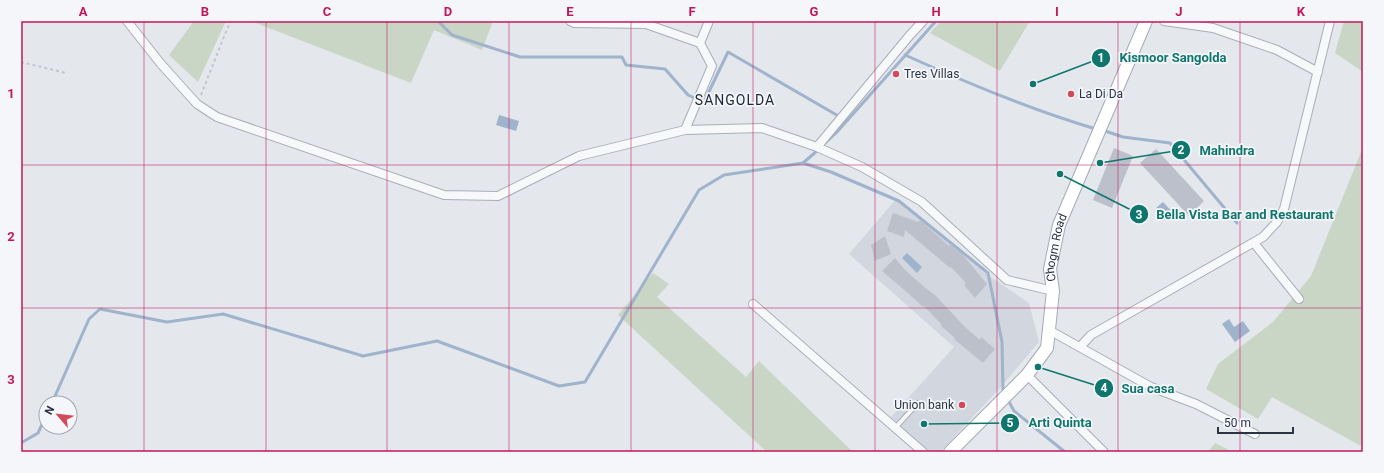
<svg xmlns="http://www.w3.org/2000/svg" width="1384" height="473" font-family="Roboto,sans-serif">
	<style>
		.built { fill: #d2d6de }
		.green { fill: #c9d6c5 }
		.water { fill: #9fb4cc }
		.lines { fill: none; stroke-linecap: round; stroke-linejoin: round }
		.stream { stroke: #9fb4cc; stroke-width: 3 }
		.building { fill: #bbc0ca }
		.service-casing { stroke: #a9aeb7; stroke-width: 6 }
		.minor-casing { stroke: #a9aeb7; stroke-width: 10 }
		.primary-casing { stroke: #a3abb8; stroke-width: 14 }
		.path { stroke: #c2c5cb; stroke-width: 2; stroke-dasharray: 3 3; stroke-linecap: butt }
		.service { stroke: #f7f8fa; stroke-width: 4 }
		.minor { stroke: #f7f8fa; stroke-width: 8 }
		.primary { stroke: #fff; stroke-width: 12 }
		.grid { fill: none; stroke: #c2185b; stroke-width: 1; stroke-opacity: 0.55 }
		.poi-dot { fill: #d1495b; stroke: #f4f6f9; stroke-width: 1.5 }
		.labels { text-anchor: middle; stroke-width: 3.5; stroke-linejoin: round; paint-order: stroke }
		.poi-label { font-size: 12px; fill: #2b3445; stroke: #f4f6f9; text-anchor: start }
		.street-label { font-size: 12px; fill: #2b3445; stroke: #f4f6f9 }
		.quarter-label { font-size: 14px; letter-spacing: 1px; fill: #1d2536; stroke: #f4f6f9 }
		.leader { fill: none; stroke: #0f766e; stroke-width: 1.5 }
		.callout-dot { fill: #0f766e; stroke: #f4f6f9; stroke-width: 1.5 }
		.mark-label { font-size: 12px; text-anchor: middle; font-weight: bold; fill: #fff }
		.callout-label { font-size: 13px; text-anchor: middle; font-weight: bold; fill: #0f766e; stroke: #f4f6f9; stroke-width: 3.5; stroke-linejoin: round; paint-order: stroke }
		.neatline { fill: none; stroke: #c2185b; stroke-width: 1.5 }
		.grid-label { font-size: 13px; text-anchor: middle; font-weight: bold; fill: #c2185b }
	</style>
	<rect width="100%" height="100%" fill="#e4e7ec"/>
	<path class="built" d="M897 198 985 273 1029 303 1039 342 1000 388 940 452H930L891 417 954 347 849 254Z"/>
	<path class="green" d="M194 21H226L198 82 169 55Z
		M251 21H493L482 50 434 30 411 83Z
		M941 21H1030L1000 71 930 33Z
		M1344 21H1363V72L1335 53Z
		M1363 147V447L1272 397 1258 419 1206 389 1218 364 1273 322 1311 276Z
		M653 273 669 284 657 297 746 377 759 361 853 452H767L618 315Z
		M1215 443 1233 452H1208Z"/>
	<path class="water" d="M499 115 519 121 516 131 496 125Z
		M1163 202 1175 215 1168 221 1156 208Z
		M907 253 922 267 917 273 902 258Z
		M1229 319 1234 327 1243 321 1250 331 1235 342 1222 324Z"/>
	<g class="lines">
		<path class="stream" d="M438 21 452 35 520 57H622L626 65 665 69 688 95 704 102 728 52 847 121
			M905 55C967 83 1031 110 1096 129
			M1102 130 1123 137 1170 143 1237 223
			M825 143 836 133 936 21
			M803 163 818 150
			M1007 398 1014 411 1065 452
			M52 403 89 319 100 309 167 322 223 314 363 356 437 341 559 386 585 382 699 190 724 175 803 163 831 172 899 201 988 273 1002 342 1003 390 1004 393
			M21 443 38 433 46 416"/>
	</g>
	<path class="building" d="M1114 148 1133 156 1112 208 1093 200Z
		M1156 149 1204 201 1189 216 1140 163Z
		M893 213 918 222 920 220 949 246 950 244 962 254 987 284 975 298 964 285 966 283 951 267 950 268 905 230 904 237 887 231Z
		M885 236 891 254 875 261 871 245Z
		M895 258 905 270 923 286 935 295 965 327 980 340 981 337 995 349 983 363 954 339 955 338 941 326 942 325 924 306 923 307 909 294 882 271Z"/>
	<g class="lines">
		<g class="service-casing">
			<path id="service" d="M895 428 918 403"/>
		</g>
		<g class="minor-casing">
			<path id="minor" d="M127 21 161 64 197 104 217 117 444 195 498 196 579 156 685 130 762 128 817 147 862 167 922 202 1007 280 1053 291
				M570 21 574 23 646 24 700 43
				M1164 21 1213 28 1277 50 1318 72
				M685 130 712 66 700 43 709 21
				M817 147 910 35 923 21
				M1254 243 1299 299
				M753 304 923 452
				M1049 330 1151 387 1196 404 1255 434
				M1080 347 1091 335 1263 237 1277 222 1284 209 1330 21
				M1027 375 1104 452"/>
		</g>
		<g class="primary-casing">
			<g id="primary">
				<path id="s1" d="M950 452 1027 375 1047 348 1053 291 1050 269 1059 225 1146 21"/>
			</g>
		</g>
		<path class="path" d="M21 62 66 73
			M201 95 227 29 231 21"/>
		<use href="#service" class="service"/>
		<use href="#minor" class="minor"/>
		<use href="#primary" class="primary"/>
	</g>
	<path class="grid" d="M144 21V452M266 21V452M387 21V452M509 21V452M631 21V452M753 21V452M875 21V452M997 21V452M1118 21V452M1240 21V452M21 165H1363M21 308H1363"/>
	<g class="poi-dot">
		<circle cx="896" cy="74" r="4"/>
		<circle cx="1071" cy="94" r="4"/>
		<circle cx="962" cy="405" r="4"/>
	</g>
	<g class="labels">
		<g class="poi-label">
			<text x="904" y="78">Tres Villas</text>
			<text x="1079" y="98">La Di Da</text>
			<text x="954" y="409" text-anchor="end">Union bank</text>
		</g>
		<g class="street-label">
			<text dy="4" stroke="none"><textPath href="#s1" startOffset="244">Chogm Road</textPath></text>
		</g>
		<g class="quarter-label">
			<text x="735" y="105">SANGOLDA</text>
		</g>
	</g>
	<path class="leader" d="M1033 84L1101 58M1100 163L1181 150M1060 174L1139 214M1038 367L1104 388M924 424L1010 423"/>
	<g class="callout-dot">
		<circle cx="1033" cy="84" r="4"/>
		<circle cx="1100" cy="163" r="4"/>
		<circle cx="1060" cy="174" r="4"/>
		<circle cx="1038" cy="367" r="4"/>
		<circle cx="924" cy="424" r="4"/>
		<circle cx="1101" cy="58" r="10"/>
		<circle cx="1181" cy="150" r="10"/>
		<circle cx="1139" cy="214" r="10"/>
		<circle cx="1104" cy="388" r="10"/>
		<circle cx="1010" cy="423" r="10"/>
	</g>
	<g class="mark-label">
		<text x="1101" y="62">1</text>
		<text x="1181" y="154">2</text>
		<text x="1139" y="219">3</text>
		<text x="1104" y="392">4</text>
		<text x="1010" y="427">5</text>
	</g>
	<g class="callout-label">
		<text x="1173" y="62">Kismoor Sangolda</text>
		<text x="1227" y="155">Mahindra</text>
		<text x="1245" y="219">Bella Vista Bar and Restaurant</text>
		<text x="1148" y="393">Sua casa</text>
		<text x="1060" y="427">Arti Quinta</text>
	</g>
	<rect width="1384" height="473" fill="none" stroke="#f4f6f9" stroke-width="44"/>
	<g transform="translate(58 415) rotate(298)"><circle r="19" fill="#f4f6f9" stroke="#a4a8b1"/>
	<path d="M0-3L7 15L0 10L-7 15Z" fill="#d1495b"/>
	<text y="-6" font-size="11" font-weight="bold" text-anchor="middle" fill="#2b3445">N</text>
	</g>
	<path d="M1218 427v6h75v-6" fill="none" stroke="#2b3445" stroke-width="2"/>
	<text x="1224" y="427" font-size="12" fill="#2b3445" stroke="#f4f6f9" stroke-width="3" paint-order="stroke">50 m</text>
	<rect x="22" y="22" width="1340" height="429" class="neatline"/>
	<g class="grid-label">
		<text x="83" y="16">A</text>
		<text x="205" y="16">B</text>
		<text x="327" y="16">C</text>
		<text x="448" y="16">D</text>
		<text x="570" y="16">E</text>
		<text x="692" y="16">F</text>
		<text x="814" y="16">G</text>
		<text x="936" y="16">H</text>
		<text x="1057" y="16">I</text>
		<text x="1179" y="16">J</text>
		<text x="1301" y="16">K</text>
		<text x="11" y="98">1</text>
		<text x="11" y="241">2</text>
		<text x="11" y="384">3</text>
	</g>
</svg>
